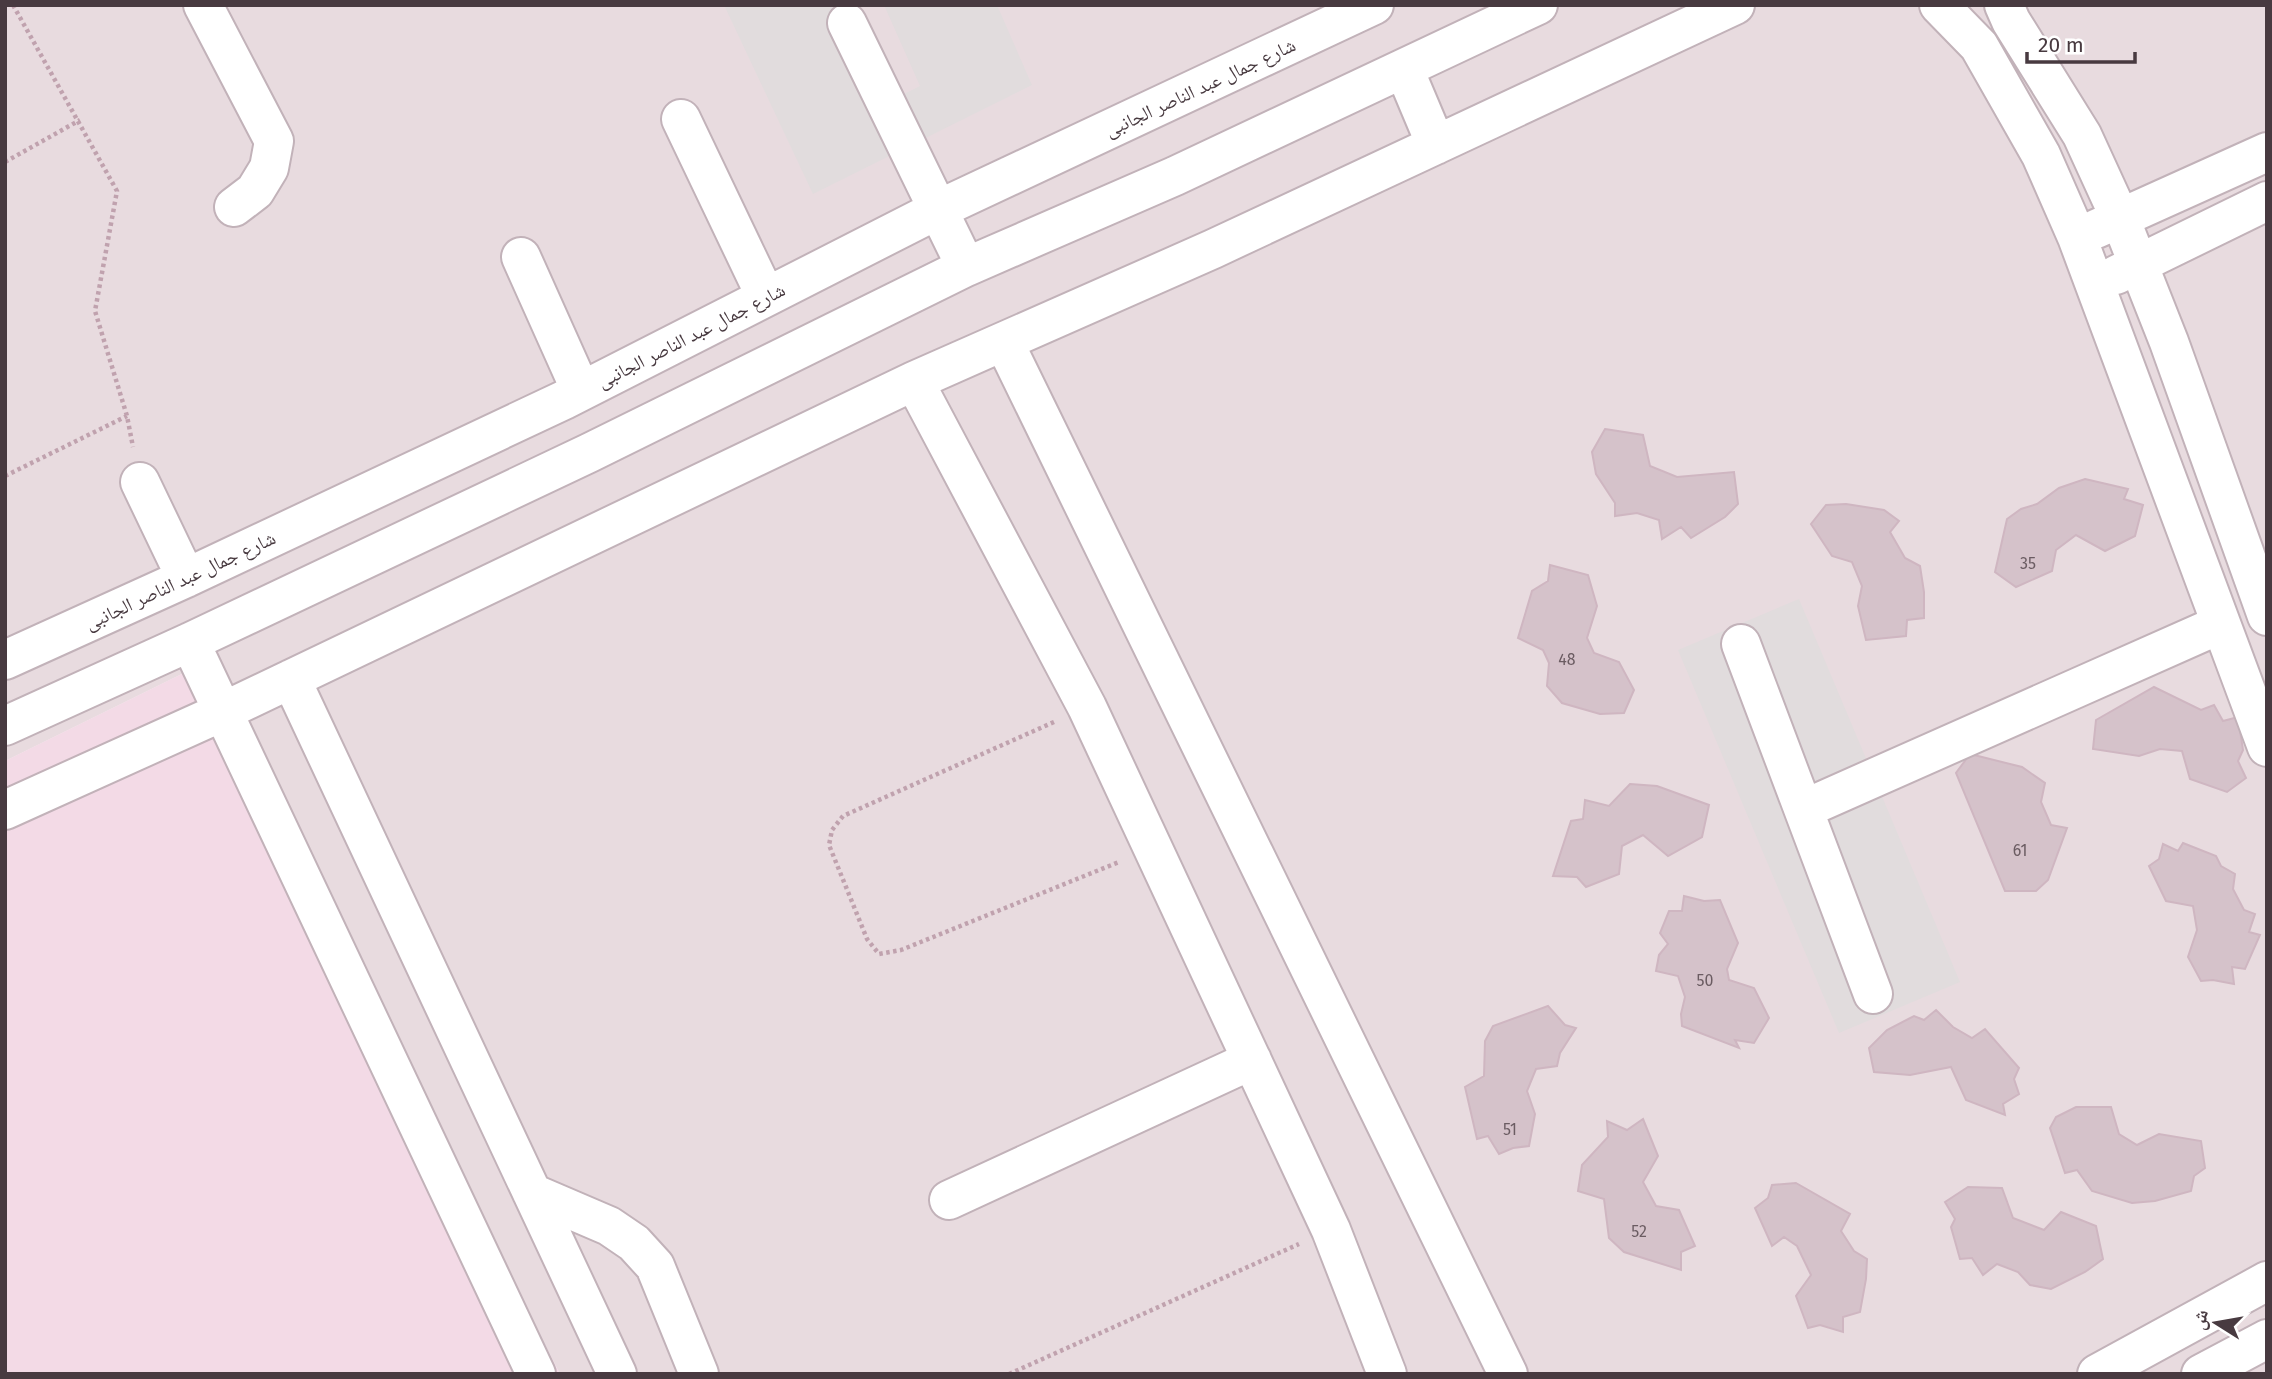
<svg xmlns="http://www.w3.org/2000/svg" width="2272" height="1379" font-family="'Fira Sans','Noto Naskh Arabic',sans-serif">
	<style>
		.residential { fill: #e8dbdf }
		.commercial { fill: #f3dae6 }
		.parking { fill: #e1dcdd }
		.building { fill: #d5c2ca; stroke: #cfb6c1; stroke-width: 2 }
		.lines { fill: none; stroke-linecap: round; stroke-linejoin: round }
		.minor-casing { stroke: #c2b2b9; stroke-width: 42 }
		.path { stroke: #c0a2ae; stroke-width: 4.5; stroke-dasharray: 3.5 3.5; stroke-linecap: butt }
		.minor { stroke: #fff; stroke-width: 38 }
		.labels { text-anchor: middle; stroke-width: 5; stroke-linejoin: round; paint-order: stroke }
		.number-label { font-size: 16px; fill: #6b5c62 }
		.street-label { font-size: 19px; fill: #483a40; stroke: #fff }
	</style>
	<rect width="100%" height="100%" fill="#f4ecef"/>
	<path class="residential" d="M5 5H2267V1374H560L196 667 5 761Z"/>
	<path class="commercial" d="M196 667 560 1374H5V761Z"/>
	<path class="parking" d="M724 5H839L886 103 920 86 884 5H997L1032 85 813 194Z
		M1799 599 1960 982 1839 1033 1678 650Z"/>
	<path class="building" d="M1605 429 1643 435 1650 466 1677 477 1734 472 1738 504 1725 517 1691 538 1681 527 1662 539 1659 520 1637 513 1615 516V503L1596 474 1592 452Z
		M2085 479 2128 489 2124 499 2143 505 2135 536 2105 551 2076 535 2056 550 2052 571 2016 587 1995 572 2007 519 2021 509 2037 504 2059 488Z
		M1846 504 1884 510 1899 521 1890 532 1905 558 1920 566 1924 592V618L1907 620 1906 636 1866 640 1858 606 1862 586 1852 562 1832 556 1811 524 1826 505Z
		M1550 565 1588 575 1597 606 1587 638 1594 653 1619 662 1634 690 1624 713 1600 714 1562 703 1547 686 1549 663 1543 650 1518 638 1532 591 1548 581Z
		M2154 687 2201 710 2214 705 2223 721 2238 717 2243 750 2238 761 2246 778 2227 792 2190 779 2182 751 2160 749 2139 756 2093 749 2096 720Z
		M1970 754 2022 767 2045 783 2041 802 2051 825 2067 828 2048 880 2036 891H2005L1956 773Z
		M1630 784 1657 786 1709 805 1702 837 1668 856 1643 835 1622 846 1619 874 1586 887 1577 877 1553 876 1571 821 1583 819 1585 800 1609 806Z
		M2183 843 2216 856 2221 866 2235 874 2233 889 2244 910 2255 914 2249 932 2260 935 2245 969 2232 967 2234 984 2213 980 2201 981 2188 957 2197 930 2193 906 2166 901 2149 866 2159 859 2163 844 2178 851Z
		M1684 896 1704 901 1720 900 1738 943 1727 969 1729 980 1754 988 1769 1018 1754 1043 1735 1040 1739 1048 1682 1026 1681 1014 1685 997 1678 976 1656 971 1659 955 1668 944 1660 933 1669 911H1682Z
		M1548 1006 1565 1025 1576 1028 1560 1053 1557 1066 1536 1069 1527 1091 1535 1114 1529 1146 1513 1148 1499 1154 1488 1136 1477 1139 1465 1087 1484 1076 1485 1041 1493 1026Z
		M1936 1010 1953 1027 1972 1038 1985 1029 2019 1068 2014 1079 2019 1094 2003 1104 2005 1115 1966 1100 1951 1067 1910 1075 1874 1072 1869 1048 1887 1030 1914 1016 1924 1020Z
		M2076 1107H2111L2119 1134 2137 1145 2159 1134 2201 1141 2205 1168 2194 1176 2191 1191 2155 1201 2132 1203 2092 1191 2077 1170 2065 1173 2050 1128 2056 1117Z
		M1643 1119 1658 1156 1643 1182 1656 1206 1679 1210 1695 1246 1681 1252V1270L1624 1252 1609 1238 1604 1199 1578 1191 1582 1165 1608 1137 1607 1121 1627 1130Z
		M1796 1183 1850 1214 1841 1231 1854 1251 1867 1259 1866 1279 1860 1312 1843 1317V1332L1820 1325 1808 1328 1796 1296 1811 1275 1797 1246 1784 1237 1772 1246 1755 1208 1768 1198 1772 1185Z
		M1968 1187 2002 1188 2013 1218 2044 1230 2061 1212 2096 1226 2103 1259 2085 1272 2051 1289 2030 1285 2018 1272 1997 1264 1983 1275 1972 1258 1960 1259 1951 1227 1955 1219 1945 1202Z"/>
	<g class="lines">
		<g class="minor-casing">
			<path id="minor" d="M203 5 274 141 269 168 255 191 234 207
				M1939 5 1979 46 2041 155 2077 237 2267 747
				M2004 5 2011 21 2082 135 2120 218 2169 342 2267 616
				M847 23 966 267
				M1404 69 1436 145
				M681 119 766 297
				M2096 229 2267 152
				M521 257 581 391
				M2116 275 2267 201
				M1004 342 1508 1374
				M914 381 1087 707 1331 1230 1387 1374
				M140 482 186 578
				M190 642 536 1374
				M1741 644 1873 994
				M5 660 186 578 564 400 937 210 1374 5
				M291 679 617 1374
				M5 726 190 642 589 453 966 267 1175 176 1538 5
				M1804 809 2221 624
				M5 810 222 712 914 381 1213 249 1735 5
				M532 1193 609 1226 634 1243 655 1266 699 1374
				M949 1200 1252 1060
				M2097 1374 2267 1281
				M2201 1374 2267 1339"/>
		</g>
		<path class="path" d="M13 5 117 191 95 311 127 416 133 447
			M5 162 80 120
			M5 476 127 416
			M1054 722 843 816 832 830 829 845 867 939 879 954 901 950 1119 862
			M1009 1374 1299 1244"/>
		<use href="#minor" class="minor"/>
	</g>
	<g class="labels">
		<g class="number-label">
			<text x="2028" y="569">35</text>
			<text x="1567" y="665">48</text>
			<text x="2020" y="856">61</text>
			<text x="1705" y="986">50</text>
			<text x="1510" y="1135">51</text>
			<text x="1639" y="1237">52</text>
		</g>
		<g class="street-label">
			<text transform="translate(1200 87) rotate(-25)" y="7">شارع جمال عبد الناصر الجانبى</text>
			<text transform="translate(691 335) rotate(-27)" y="7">شارع جمال عبد الناصر الجانبى</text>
			<text transform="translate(180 580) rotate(-25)" y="7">شارع جمال عبد الناصر الجانبى</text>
		</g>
	</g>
	<rect width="2272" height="1379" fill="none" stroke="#483a40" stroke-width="14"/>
	<g transform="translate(2216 1323) rotate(281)" stroke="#ffffff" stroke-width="5" paint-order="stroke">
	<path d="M0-5L12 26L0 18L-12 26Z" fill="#483a40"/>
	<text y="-10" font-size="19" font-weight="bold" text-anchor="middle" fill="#483a40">ش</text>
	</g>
	<path d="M2027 52v10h108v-10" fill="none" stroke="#483a40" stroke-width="3.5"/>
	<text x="2038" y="52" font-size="21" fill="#483a40" stroke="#ffffff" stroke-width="5" paint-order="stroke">20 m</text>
</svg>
